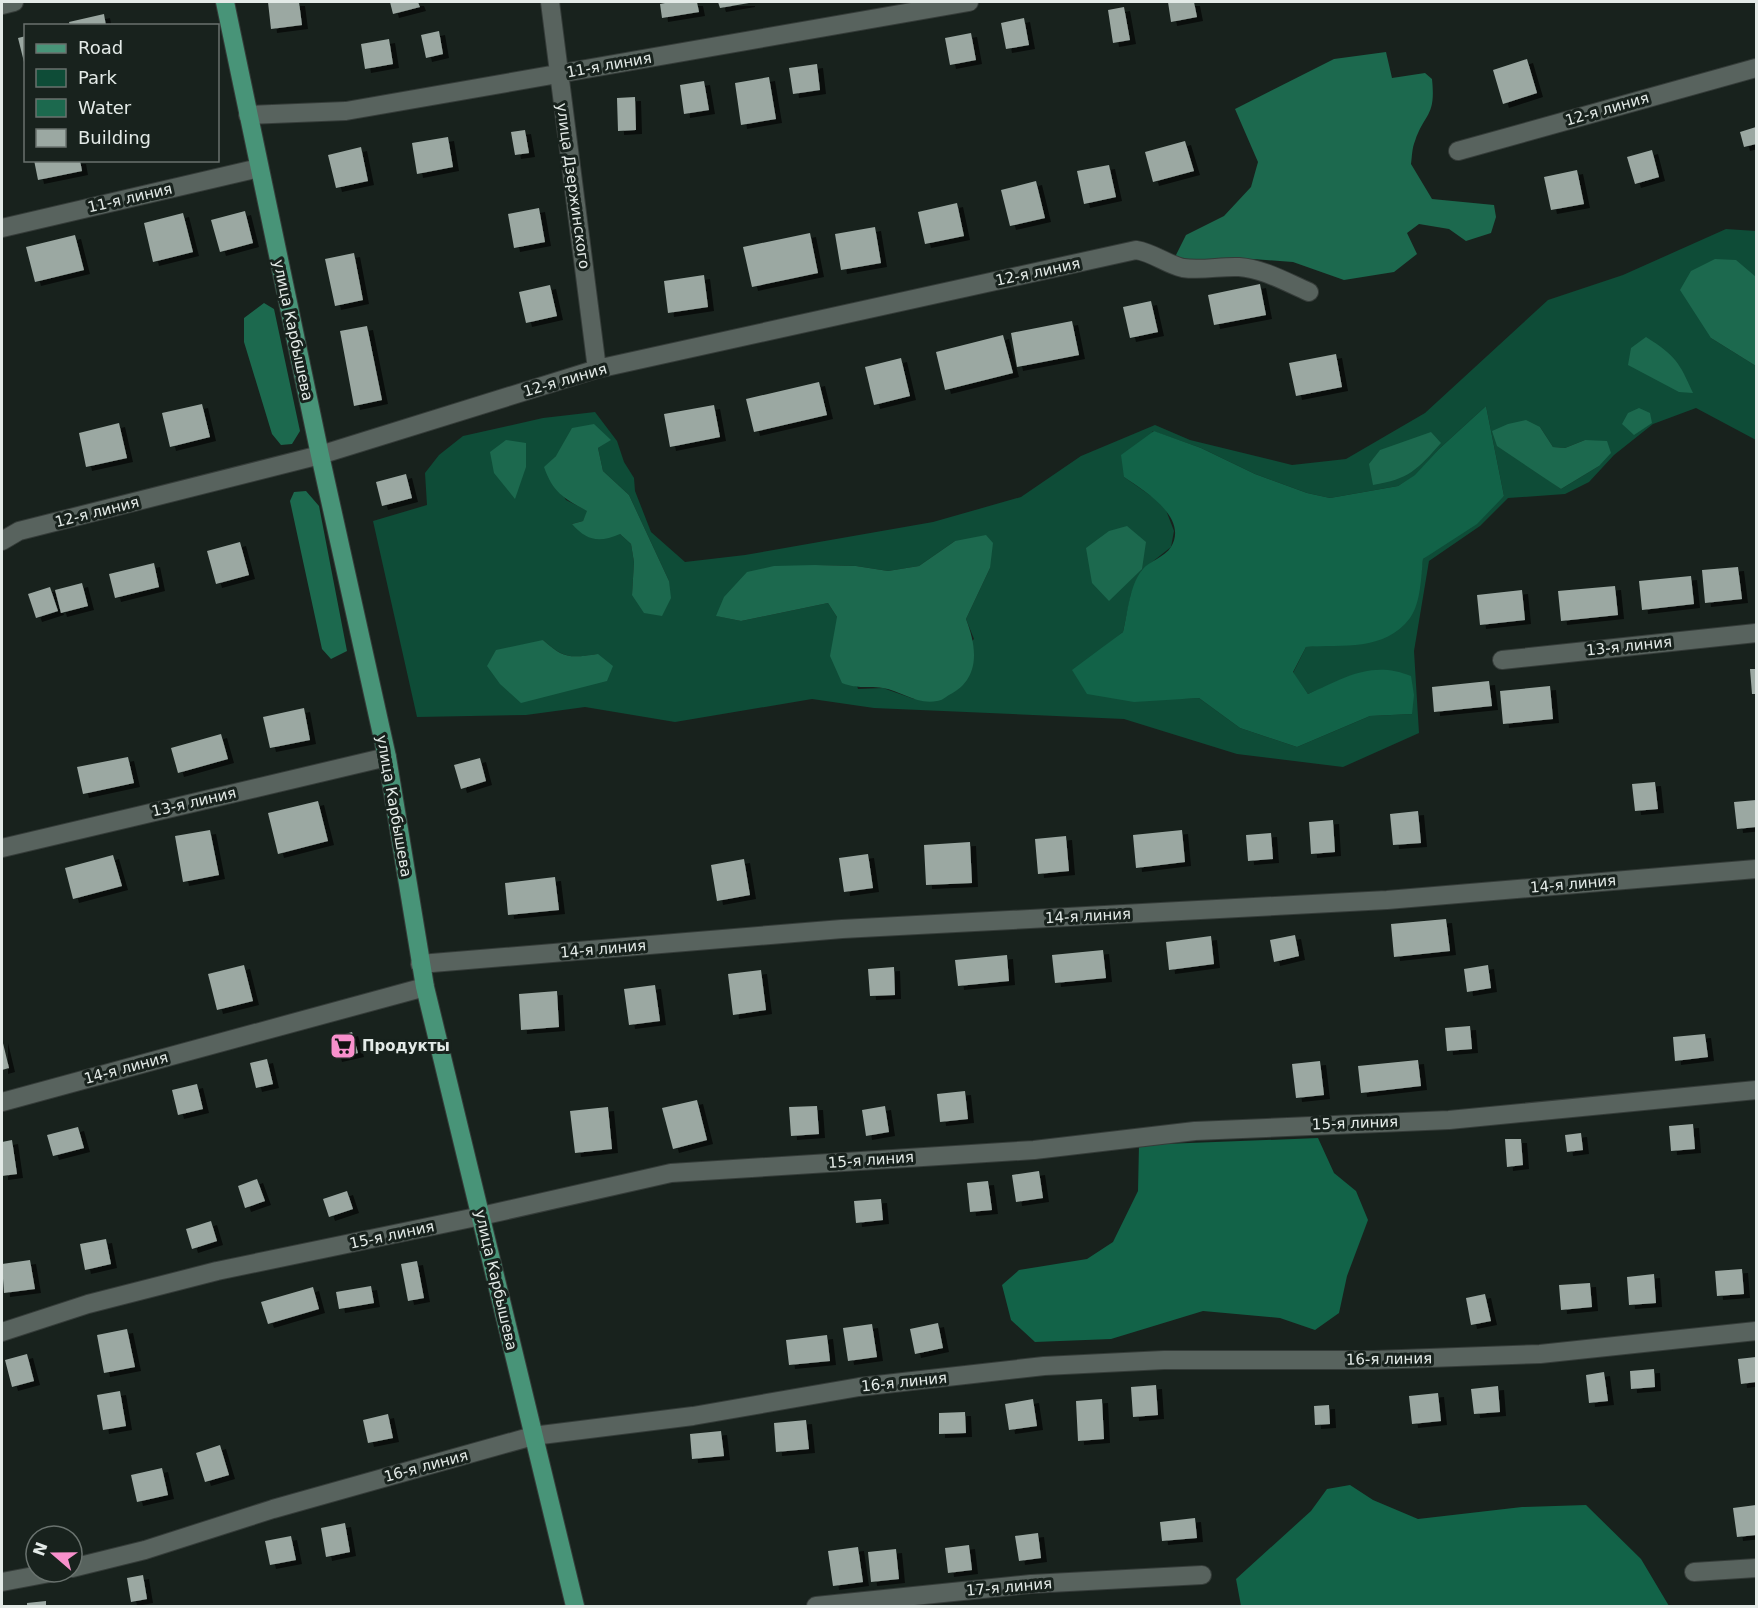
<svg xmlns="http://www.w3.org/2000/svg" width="1758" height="1608" font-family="'DejaVu Sans',sans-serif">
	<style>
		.green { fill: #0e4c37; fill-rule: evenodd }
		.forest { fill: #126348 }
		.water { fill: #1c694e }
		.building { fill: #9ba8a2; filter: url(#shadow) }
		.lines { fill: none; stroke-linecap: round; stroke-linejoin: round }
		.minor-casing { stroke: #353c39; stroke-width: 20 }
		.major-casing { stroke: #353c39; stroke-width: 20 }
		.minor { stroke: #58635e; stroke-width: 18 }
		.major { stroke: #489478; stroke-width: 18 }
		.labels { text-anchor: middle; stroke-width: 6; stroke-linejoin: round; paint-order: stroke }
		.street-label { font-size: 15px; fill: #e3eae7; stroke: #18221d }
		.poi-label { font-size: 15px; font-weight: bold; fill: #e3eae7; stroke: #18221d; text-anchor: start }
	</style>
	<defs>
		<filter id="shadow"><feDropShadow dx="6" dy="4" stdDeviation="0" flood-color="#0009"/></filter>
	</defs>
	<rect width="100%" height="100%" fill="#18221d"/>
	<path class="green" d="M1726 229 1756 231V280V277L1711 338 1756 366V440L1696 408 1653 424 1614 455 1589 482 1565 494 1508 498 1480 526 1429 561 1414 651 1419 733 1343 767 1237 754 1124 719 874 708 812 699 675 722 585 707 526 715 417 717 373 521 427 505 425 473 439 455 463 436 543 418 595 412 617 441 624 462 634 478 635 491 651 532 685 562 745 555 933 522 1021 497 1081 456 1155 425 1190 440 1292 465 1346 459 1425 413 1548 300 1623 275ZM1486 406 1504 496 1423 559 1418 593 1325 645 1306 647 1293 673 1308 694 1348 677 1412 714 1370 716 1297 747 1240 728 1199 698 1176 699 1104 647 1123 632 1131 594 1142 570 1171 547 1174 531 1164 505 1124 477 1153 431 1201 448 1255 474 1307 493 1330 498 1398 486 1416 475 1439 449ZM1540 427 1553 447 1565 448 1585 440 1599 466 1561 489 1542 475ZM610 440 598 448 603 471 629 495 669 581 632 595 634 562 631 544 620 534 572 524 583 521 588 511 566 500 545 467 556 456ZM955 541 990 568 966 619 974 639 914 699 883 688 858 689 837 617 828 603 741 621 717 616 815 565 856 566 888 571 919 566ZM543 640C564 659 571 658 598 654L500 684Z"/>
	<path class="forest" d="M1486 406 1504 496 1477 524 1423 559C1421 576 1421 603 1410 618 1384 652 1343 644 1306 647L1293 672 1308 694C1345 678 1371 660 1411 676L1414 695 1412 714 1370 716 1297 747 1240 728 1199 698 1134 702 1087 694 1072 670 1123 632C1128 612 1129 587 1142 570 1149 561 1165 557 1171 547 1189 517 1143 490 1124 477L1121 455 1154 431 1201 448 1255 474 1307 493 1330 498 1398 486 1415 475 1439 449Z
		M1318 1138 1334 1173 1356 1191 1368 1220 1347 1276 1339 1313 1315 1330 1280 1318 1203 1311 1111 1339 1035 1342 1011 1320 1002 1285 1019 1270 1087 1259 1113 1242 1138 1191 1139 1145Z
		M1350 1485 1373 1500 1418 1519 1522 1507 1586 1505 1641 1559 1669 1606H1241L1236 1579 1311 1511 1327 1489Z"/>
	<path class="water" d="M1386 52 1392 78 1425 73 1432 79C1436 117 1425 112 1415 141 1412 148 1412 157 1411 164L1432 199 1494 205 1496 217 1491 233 1466 241 1449 229 1419 224 1407 233 1417 254 1394 272 1344 280 1293 262 1253 259 1189 264 1175 257 1186 235 1224 216 1251 187 1258 162 1235 109 1334 59Z
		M1715 259 1736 260 1756 277V366L1711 338 1680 290 1691 271Z
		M264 303 274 309 300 431 292 444 281 445 272 434 244 342V318Z
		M1646 337C1676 356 1679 362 1693 393L1679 392 1628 365 1631 348Z
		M1639 408 1650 413 1652 423 1634 435 1622 424 1628 413Z
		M1526 420 1540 427 1553 447 1565 448 1585 440 1607 441 1611 453 1599 466 1561 489 1497 446 1492 431 1508 424Z
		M594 424 611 440 598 448 603 471 629 495 669 581 671 598 662 616 644 613 632 595 634 562 631 544 620 534C599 543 587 541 572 524L583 521 587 511C564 498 553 493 544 467L556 456 572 428Z
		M1431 432 1441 443C1417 470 1409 479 1373 485L1369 464 1380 450Z
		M506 440 526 443V467L515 499 494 473 490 452Z
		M306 491 319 506 347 651 331 659 322 649 290 501 294 492Z
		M1127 526 1146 542 1142 569 1109 601 1092 583 1086 548 1109 531Z
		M986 535 993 543 990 568 966 619C977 647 981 679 949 695 946 697 941 701 937 701 917 705 901 691 883 688 866 685 860 690 842 683L830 656 837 617 828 603 741 621 716 616 724 597 747 572 774 566 815 565 856 566 888 571 919 566 955 541Z
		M543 640C564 659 570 658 598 654L613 666 607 681 521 703 500 684 487 666 496 650Z"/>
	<path class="building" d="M268 2H299L302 25 271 29Z
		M390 2H418L420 7 393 14Z
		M670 2H697L699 12 662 18 660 4Z
		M718 2H749V3L720 8Z
		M1168 2H1194L1197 17 1171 22Z
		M1124 7 1130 40 1113 43 1108 10Z
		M104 14 106 26H70L69 22Z
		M1024 18 1029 45 1006 49 1001 23Z
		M439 31 443 54 426 58 421 35Z
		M971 33 976 60 950 65 945 38Z
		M26 36V66H25L18 38Z
		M389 39 393 64 365 69 361 44Z
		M1527 59 1537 93 1503 104 1493 70Z
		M817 64 820 90 793 94 789 68Z
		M769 77 776 119 741 125 735 83Z
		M704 81 709 110 684 114 680 85Z
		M635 97 636 130 618 131 617 98Z
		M1756 127V144L1744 147 1740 132Z
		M525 130 529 153 515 155 511 132Z
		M448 137 453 167 417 174 412 143Z
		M1185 141 1194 171 1153 182 1145 152Z
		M361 147 368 181 336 188 328 155Z
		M1652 150 1659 177 1635 184 1627 157Z
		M34 160H80L82 171 38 180Z
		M1109 165 1116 197 1084 204 1077 171Z
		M1577 170 1584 204 1551 210 1544 177Z
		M1036 181 1045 218 1010 226 1001 190Z
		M957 203 964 236 925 244 918 212Z
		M539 208 545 242 514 248 508 214Z
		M245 211 253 243 220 252 211 220Z
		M183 213 193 252 153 262 144 223Z
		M875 227 881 263 841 270 835 234Z
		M810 233 818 273 752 287 743 247Z
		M75 235 84 270 35 282 26 247Z
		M354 253 363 300 335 306 325 259Z
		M704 275 708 307 668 313 664 281Z
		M1260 284 1266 315 1214 325 1208 295Z
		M550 285 557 316 526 323 519 292Z
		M1151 301 1158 332 1130 338 1123 307Z
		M1072 321 1079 355 1017 367 1011 333Z
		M367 326 382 400 354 406 340 331Z
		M1003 335 1013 373 945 390 936 352Z
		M1336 354 1342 387 1296 396 1289 363Z
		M901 358 910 396 874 405 865 367Z
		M819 382 827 415 754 432 746 399Z
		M202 404 210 437 170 447 162 413Z
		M714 405 720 437 670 447 664 414Z
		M119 423 127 458 86 467 79 433Z
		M406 474 412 498 382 506 376 482Z
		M240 542 249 575 216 584 207 551Z
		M154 563 159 587 115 598 109 574Z
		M1738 567 1742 599 1705 603 1702 570Z
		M1691 576 1694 604 1642 610 1639 581Z
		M82 583 88 606 61 613 55 590Z
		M1615 586 1618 615 1561 621 1558 591Z
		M50 587 58 611 36 618 28 594Z
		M1522 590 1525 620 1480 625 1477 595Z
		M1750 669H1756V694H1752Z
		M1489 681 1492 706 1434 712 1432 687Z
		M1550 686 1553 719 1503 724 1500 691Z
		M304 708 310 740 270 748 263 717Z
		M221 734 228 759 178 773 171 748Z
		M128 757 134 783 83 794 77 767Z
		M480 758 486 781 461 789 454 765Z
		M1655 782 1658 809 1635 811 1632 784Z
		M1756 800V827L1737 829 1734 802Z
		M318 801 328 841 278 854 268 813Z
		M1418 811 1421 843 1393 845 1390 814Z
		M1333 820 1335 852 1311 854 1309 822Z
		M210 830 219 875 183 882 175 836Z
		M1182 830 1185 862 1136 868 1133 835Z
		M1271 833 1273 859 1248 861 1246 835Z
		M1066 836 1069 871 1038 874 1035 839Z
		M970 842 972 883 926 885 924 845Z
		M868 854 873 888 844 892 839 858Z
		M113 855 122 886 73 899 65 868Z
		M744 859 750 895 717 901 711 865Z
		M555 877 559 910 508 915 505 883Z
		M1446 919 1450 951 1394 957 1391 924Z
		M1295 935 1299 956 1274 962 1270 940Z
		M1211 936 1214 964 1169 970 1166 942Z
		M1103 950 1106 978 1055 983 1052 955Z
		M1007 955 1009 981 958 986 955 960Z
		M244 965 253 1001 217 1010 208 974Z
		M1488 965 1491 988 1467 992 1464 969Z
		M894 967 895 995 870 996 868 969Z
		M761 970 766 1010 733 1015 728 974Z
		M655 985 660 1021 629 1025 624 989Z
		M557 991 559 1027 521 1030 519 994Z
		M1470 1026 1472 1049 1447 1051 1445 1028Z
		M352 1032 358 1053 336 1058 331 1038Z
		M1705 1034 1708 1057 1675 1061 1673 1037Z
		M2 1039 9 1068 2 1070Z
		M267 1059 273 1084 256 1088 250 1063Z
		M1418 1060 1421 1086 1361 1093 1358 1066Z
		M1320 1061 1324 1095 1296 1098 1292 1064Z
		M197 1084 203 1109 178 1115 172 1090Z
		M965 1091 968 1119 940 1122 937 1094Z
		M697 1100 707 1140 673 1149 662 1108Z
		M817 1106 819 1134 791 1136 789 1107Z
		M885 1106 889 1132 866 1136 862 1110Z
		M608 1107 612 1149 575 1153 570 1111Z
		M1693 1124 1695 1149 1671 1151 1669 1126Z
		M78 1127 84 1148 53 1156 47 1135Z
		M1581 1133 1583 1150 1567 1152 1565 1135Z
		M1505 1139H1521L1523 1165 1507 1167Z
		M12 1140 17 1174 2 1176V1142Z
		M1039 1171 1043 1198 1016 1202 1012 1175Z
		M257 1179 265 1201 245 1208 238 1186Z
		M988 1181 992 1210 970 1212 967 1183Z
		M347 1191 353 1209 329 1217 323 1199Z
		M881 1199 883 1220 856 1223 854 1201Z
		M211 1221 217 1241 192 1249 186 1229Z
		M106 1239 111 1264 85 1270 80 1244Z
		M30 1260 35 1289 4 1293 2 1264Z
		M417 1261 424 1298 408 1301 401 1264Z
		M1742 1269 1744 1294 1717 1296 1715 1271Z
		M1654 1274 1656 1303 1629 1305 1627 1277Z
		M1590 1283 1592 1307 1561 1310 1559 1285Z
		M371 1286 374 1303 339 1309 336 1292Z
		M313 1287 319 1309 268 1324 261 1302Z
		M1485 1294 1491 1321 1471 1325 1466 1298Z
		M938 1323 943 1348 915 1354 910 1329Z
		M872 1324 877 1357 848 1361 843 1328Z
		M127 1329 135 1367 104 1373 97 1335Z
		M827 1335 830 1361 789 1365 786 1340Z
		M27 1354 34 1381 12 1387 5 1360Z
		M1756 1357V1382L1741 1384 1738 1359Z
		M1654 1369 1655 1387 1631 1389 1630 1371Z
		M1604 1372 1608 1401 1589 1403 1586 1375Z
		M1156 1385 1158 1415 1133 1417 1131 1387Z
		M1498 1386 1500 1412 1474 1414 1471 1389Z
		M120 1391 126 1426 103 1430 97 1395Z
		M1438 1393 1441 1421 1412 1424 1409 1396Z
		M1033 1399 1037 1426 1009 1430 1005 1404Z
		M1102 1399 1104 1439 1078 1441 1076 1401Z
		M1329 1405 1330 1424 1315 1425 1314 1406Z
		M965 1412 966 1433 939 1434V1413Z
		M388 1414 393 1438 368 1443 363 1420Z
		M806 1420 809 1449 776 1452 774 1423Z
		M721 1431 724 1456 692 1459 690 1434Z
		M220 1445 229 1475 205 1482 196 1453Z
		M162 1468 168 1495 137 1502 131 1475Z
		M1756 1505V1535L1737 1537 1733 1508Z
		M1195 1518 1197 1538 1162 1541 1160 1522Z
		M345 1523 350 1552 326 1557 321 1528Z
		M1038 1533 1041 1558 1019 1561 1015 1536Z
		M291 1536 296 1560 270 1565 265 1541Z
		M969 1545 972 1570 948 1573 945 1548Z
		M858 1547 863 1582 833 1586 828 1551Z
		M896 1549 899 1579 871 1582 868 1552Z
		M143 1575 147 1599 131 1602 127 1578Z
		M46 1601V1606H27V1603Z"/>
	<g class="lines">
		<g class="minor-casing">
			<path id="minor" d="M550 2 597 369
				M2 5 14 2
				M248 115 346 111 969 2
				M1458 151 1756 68
				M2 228 259 168
				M2 541 19 531 320 455 597 369 1136 250C1154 253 1166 264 1183 268 1202 271 1221 266 1239 267 1264 269 1286 282 1309 292
				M1502 660 1756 633
				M2 848 387 757
				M420 964 842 929 1387 900 1756 869
				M2 1102 425 987
				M2 1332 88 1304 217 1271 481 1216 671 1173 1034 1150 1195 1131 1449 1120 1756 1090
				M72 1568 145 1550 273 1509 533 1436 693 1416 859 1387 1044 1366 1164 1360H1374L1540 1354 1756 1331
				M1694 1572 1756 1568
				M2 1582 55 1572
				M816 1606 1031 1584 1202 1575"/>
		</g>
		<g class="major-casing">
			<path id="major" d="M225 2 320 455 387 757 425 987 575 1606"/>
		</g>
		<use href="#minor" class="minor"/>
		<use href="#major" class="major"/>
	</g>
	<defs>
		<g id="supermarket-square" transform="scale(1.35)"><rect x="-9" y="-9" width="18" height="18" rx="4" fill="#f890cc" stroke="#18221d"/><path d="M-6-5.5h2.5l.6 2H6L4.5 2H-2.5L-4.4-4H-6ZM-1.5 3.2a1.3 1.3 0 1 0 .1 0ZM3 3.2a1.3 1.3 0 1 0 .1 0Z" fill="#111"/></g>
	</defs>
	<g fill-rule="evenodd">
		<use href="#supermarket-square" x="343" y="1046"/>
	</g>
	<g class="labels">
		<g class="street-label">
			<text transform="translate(609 65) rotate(-10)" y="5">11-я линия</text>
			<text transform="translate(1607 109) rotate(-16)" y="5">12-я линия</text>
			<text transform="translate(573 186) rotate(82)" y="5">улица Дзержинского</text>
			<text transform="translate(130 198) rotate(-13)" y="5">11-я линия</text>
			<text transform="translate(1038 272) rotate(-12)" y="5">12-я линия</text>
			<text transform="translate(293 330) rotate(78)" y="5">улица Карбышева</text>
			<text transform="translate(565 380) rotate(-16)" y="5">12-я линия</text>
			<text transform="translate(97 512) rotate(-14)" y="5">12-я линия</text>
			<text transform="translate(1629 646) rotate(-6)" y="5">13-я линия</text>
			<text transform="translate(194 802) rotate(-13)" y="5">13-я линия</text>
			<text transform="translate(394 806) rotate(80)" y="5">улица Карбышева</text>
			<text transform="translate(1573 884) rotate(-5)" y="5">14-я линия</text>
			<text transform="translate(1088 916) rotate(-3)" y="5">14-я линия</text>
			<text transform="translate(603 949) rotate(-5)" y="5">14-я линия</text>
			<text transform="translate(126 1068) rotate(-15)" y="5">14-я линия</text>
			<text transform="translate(1355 1123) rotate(-2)" y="5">15-я линия</text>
			<text transform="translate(871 1160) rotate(-4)" y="5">15-я линия</text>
			<text transform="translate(392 1235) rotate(-12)" y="5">15-я линия</text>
			<text transform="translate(496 1280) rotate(77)" y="5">улица Карбышева</text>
			<text transform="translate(1389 1359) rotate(-1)" y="5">16-я линия</text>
			<text transform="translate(904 1382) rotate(-6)" y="5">16-я линия</text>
			<text transform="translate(426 1466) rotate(-15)" y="5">16-я линия</text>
			<text transform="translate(1009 1587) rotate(-5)" y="5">17-я линия</text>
		</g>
		<g class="poi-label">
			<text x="362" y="1051">Продукты</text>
		</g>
	</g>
	<rect width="1758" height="1608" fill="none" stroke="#e3eae7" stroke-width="6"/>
	<rect x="24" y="24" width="195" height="138" fill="#18221d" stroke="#69726e" stroke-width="1.5"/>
	<rect x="36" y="44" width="30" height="9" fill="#489478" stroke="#69726e" stroke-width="1.5"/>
	<text x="78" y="54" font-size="18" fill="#e3eae7">Road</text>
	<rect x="36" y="69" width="30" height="18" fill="#0e4c37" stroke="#69726e" stroke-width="1.5"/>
	<text x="78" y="84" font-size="18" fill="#e3eae7">Park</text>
	<rect x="36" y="99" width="30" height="18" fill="#1c694e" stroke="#69726e" stroke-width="1.5"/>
	<text x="78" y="114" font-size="18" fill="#e3eae7">Water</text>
	<rect x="36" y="129" width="30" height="18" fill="#9ba8a2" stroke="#69726e" stroke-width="1.5"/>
	<text x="78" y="144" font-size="18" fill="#e3eae7">Building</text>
	<g transform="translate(54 1554) rotate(290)"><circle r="28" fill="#18221d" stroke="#69726e" stroke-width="1.5"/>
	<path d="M0-4.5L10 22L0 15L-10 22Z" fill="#f890cc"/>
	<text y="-9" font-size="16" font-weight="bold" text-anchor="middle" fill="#e3eae7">N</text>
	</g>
</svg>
